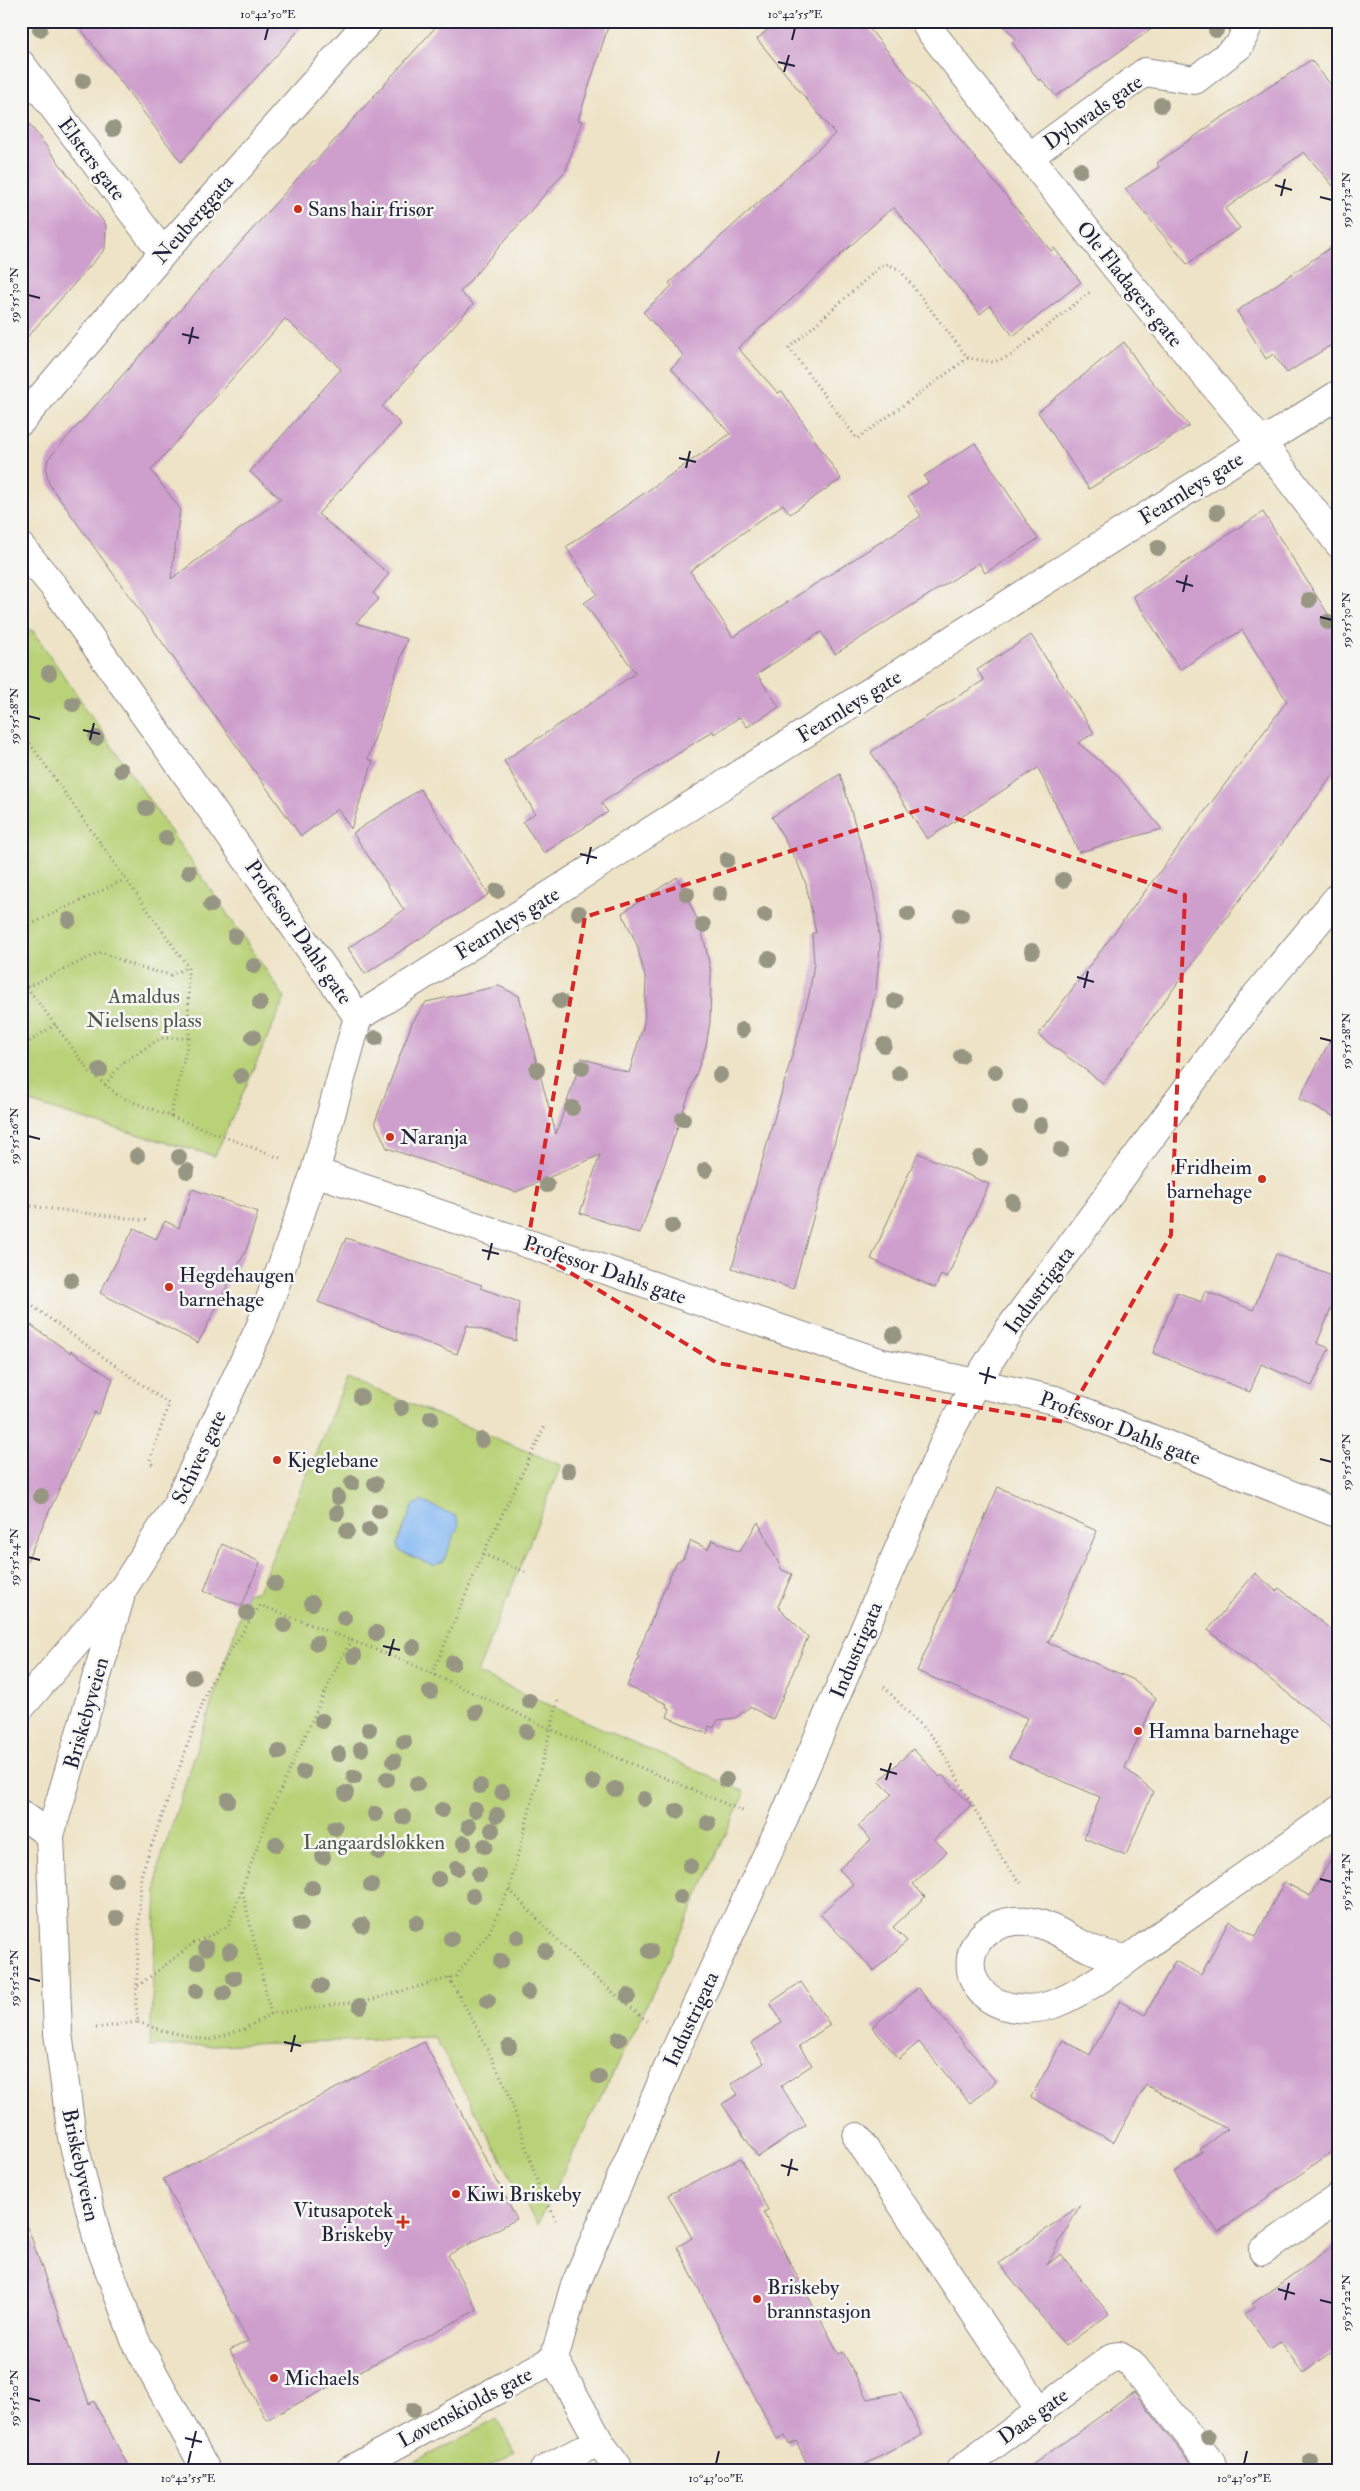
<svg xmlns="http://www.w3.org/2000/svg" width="1360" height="2491" font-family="'IM FELL Double Pica',serif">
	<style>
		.green { fill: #b9d277; stroke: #6e7a59 }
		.water { fill: #86b9f3; stroke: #546e97 }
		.building { fill: #ce9ecc; fill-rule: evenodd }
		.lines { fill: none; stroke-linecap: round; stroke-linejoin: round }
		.minor-casing { stroke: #888280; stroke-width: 30 }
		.path { stroke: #888280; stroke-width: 3; stroke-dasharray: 1 4; stroke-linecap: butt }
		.minor { stroke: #fff; stroke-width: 28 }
		.tree { fill: #979683 }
		.marked { fill: none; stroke: #d62828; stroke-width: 4; stroke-dasharray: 10 6; stroke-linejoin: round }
		.ticks { fill: none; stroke: #22223b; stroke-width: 2 }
		.poi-dot { fill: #c8321e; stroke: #f6f6f2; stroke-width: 2 }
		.labels { text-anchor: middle; stroke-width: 5; stroke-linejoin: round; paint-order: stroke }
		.street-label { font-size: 21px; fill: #22223b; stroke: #f6f6f2 }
		.poi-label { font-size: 21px; fill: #22223b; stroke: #f6f6f2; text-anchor: start }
		.park-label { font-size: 21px; fill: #4f574d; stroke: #f6f6f2 }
		.neatline { fill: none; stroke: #22223b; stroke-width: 2 }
		.ticks-label { font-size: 12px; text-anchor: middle; fill: #22223b }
	</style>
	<rect width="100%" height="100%" fill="#f6f6f2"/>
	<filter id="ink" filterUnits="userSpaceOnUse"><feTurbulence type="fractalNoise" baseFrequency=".02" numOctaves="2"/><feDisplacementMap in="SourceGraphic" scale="10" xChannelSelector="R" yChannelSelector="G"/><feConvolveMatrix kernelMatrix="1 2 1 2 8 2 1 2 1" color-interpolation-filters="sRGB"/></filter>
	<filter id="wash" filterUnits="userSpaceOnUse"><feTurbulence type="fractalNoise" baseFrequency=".0096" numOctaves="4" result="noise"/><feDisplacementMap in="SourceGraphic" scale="20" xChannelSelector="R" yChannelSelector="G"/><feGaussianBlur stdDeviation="1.12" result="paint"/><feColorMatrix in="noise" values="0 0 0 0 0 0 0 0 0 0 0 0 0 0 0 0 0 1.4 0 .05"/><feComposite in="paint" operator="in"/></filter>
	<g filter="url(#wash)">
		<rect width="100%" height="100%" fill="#eee3c6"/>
		<path class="green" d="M21 627 33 631 285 998 215 1156 89 1121 21 1099Z
			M347 1378 561 1465 477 1673 745 1792 665 1968 537 2225 435 2038 150 2047 158 1868 247 1594 258 1591Z
			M497 2419 515 2453 484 2470H401Z"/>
		<path class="water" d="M421 1501 456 1516 459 1524 443 1562 438 1563 435 1566 401 1552 397 1544 413 1506Z"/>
		<g id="blocks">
			<path class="building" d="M75 21H307L181 162Z
				M441 21H610L578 120 582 121 566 170 460 292 473 304 382 407 401 424 318 514 389 574 373 593 379 599 356 623 407 639 368 759 373 761 351 829 338 809 301 836 49 484 46 470 48 459 313 161 315 162ZM285 319 341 369 250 472 281 499 171 579 180 509 151 470Z
				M778 21H863L1051 251 1054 248 1081 282 1013 336 990 306 980 314 893 207 738 348 778 393 782 391 841 479 790 514 783 504 690 571 733 637 921 516 908 496 928 483 924 476 975 443 1038 539 985 573 979 563 835 654 821 632 757 674 779 707 747 727 740 717 714 734 713 731 601 803 608 812 544 853 523 822 535 813 504 761 636 673 584 603 597 594 566 547 730 434 671 368 684 356 643 312 672 286 669 283 835 134 757 39Z
				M1000 21H1163L1056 96 1041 79 1039 81 1012 42 1016 39Z
				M1311 60 1339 95V193L1304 152 1225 209 1240 228 1187 264 1125 189 1159 167 1157 163 1218 120Z
				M21 113 106 225 105 249 21 344Z
				M1339 242V340L1287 373 1273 354 1266 359 1237 311Z
				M1124 342 1145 373 1189 426 1089 489 1038 412Z
				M1263 512 1339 631V767L1103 1083 1038 1035 1287 701 1242 630 1180 670 1133 596Z
				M1031 635 1094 733 1078 743 1116 774 1162 829 1079 852 1038 768 927 839 871 752 984 680 977 670Z
				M840 774 870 875 877 910 880 947 876 990 869 1020 793 1289 732 1268 809 995 814 963 812 933H816L806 884 798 864 772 817Z
				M420 789 489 894 365 974 348 948 404 910 353 833Z
				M677 877 698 921 705 944 711 973 710 1022 706 1046 640 1234 580 1213 600 1155 516 1192 387 1148 375 1122 412 1023 426 1002 499 986 519 996 556 1134 582 1058 629 1073 644 1023 646 981 637 945 622 913Z
				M1339 1024V1119L1299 1099Z
				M918 1153 989 1184 947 1278 941 1275 935 1288 871 1259Z
				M192 1189 258 1212 247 1248 198 1343 100 1293 134 1228 156 1239 165 1221 179 1228Z
				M346 1238 482 1285 480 1288 519 1302 516 1341 467 1325 457 1354 318 1302Z
				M1276 1254 1339 1279V1288L1317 1343 1329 1348 1312 1386 1261 1364 1250 1392 1153 1353 1177 1292 1201 1302 1205 1291 1253 1310Z
				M21 1318 70 1353 71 1351 113 1379 98 1414 94 1412 21 1574Z
				M998 1487 1097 1531 1048 1643 1132 1679 1156 1698 1125 1768 1153 1792 1126 1855 1084 1838 1100 1797 1009 1758 1027 1718 917 1671Z
				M758 1522 782 1570 792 1574 778 1607 808 1637 773 1719 750 1707 735 1718 718 1720 714 1728 709 1726 707 1734 667 1717 670 1709 666 1707 667 1704 627 1686 639 1657 637 1655 668 1580 676 1563 683 1559 691 1541 708 1549 712 1540 739 1552Z
				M222 1544 260 1562 242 1606 204 1591Z
				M1255 1573 1276 1591 1279 1588 1339 1636V1734L1208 1630Z
				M913 1749 940 1777 942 1775 971 1805 934 1839 947 1852 913 1884 925 1897 893 1927 907 1941 874 1971 820 1914 853 1884 839 1869 871 1840 858 1826 892 1794 879 1781Z
				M1339 1845V2147L1218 2232 1174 2172 1202 2152 1200 2149 1227 2129 1146 2085 1114 2142 1031 2097 1063 2040 1090 2055 1120 2001 1145 2015 1175 1961 1201 1975 1229 1921 1256 1936 1284 1882 1310 1896Z
				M801 1982 830 2025 799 2046 812 2065 781 2086 806 2125 758 2157 722 2104 738 2094 731 2084 764 2063 751 2043 782 2022 770 2003Z
				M918 1988 996 2082 970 2103 919 2042 899 2059 872 2027Z
				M424 2042 517 2219 448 2255 477 2310 266 2420 230 2350 248 2341 163 2179Z
				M741 2158 768 2210 763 2212 839 2354 843 2352 868 2399 901 2392 922 2435 854 2470H810L796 2441 789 2445 785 2436 777 2439 677 2247 692 2238 668 2195Z
				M1080 2205 1047 2265 1061 2254 1109 2314 1065 2346 999 2263Z
				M27 2225 89 2404 94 2401 130 2470H21V2226Z
				M1339 2241V2347L1303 2373 1280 2342 1270 2349 1245 2314 1255 2307 1252 2304Z
				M1134 2392 1196 2470H1025Z"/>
		</g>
	</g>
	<g filter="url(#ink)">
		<use href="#blocks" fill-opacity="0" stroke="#888280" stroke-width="1"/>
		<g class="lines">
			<g class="minor-casing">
				<path id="minor" d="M926 21 928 28 1117 269 1262 443 1339 544
					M21 64 163 253
					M1029 157 1145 72 1195 80 1239 46 1250 21
					M21 421 163 253 369 21
					M21 547 55 588 358 1017 315 1172 261 1325 176 1506 122 1590 21 1707
					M358 1017 1339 394
					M315 1172 882 1363 1055 1400 1339 1514
					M120 1598 50 1835 58 2033 72 2137 97 2237 135 2340 206 2470
					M21 1814 50 1835
					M1128 1959C1115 1957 1103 1954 1091 1949 1066 1938 1043 1918 1015 1921 956 1927 955 2001 1017 2008 1032 2010 1048 2007 1061 2001 1097 1985 1130 1957 1162 1934 1221 1893 1280 1851 1339 1810
					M857 2137 1040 2411
					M1263 2251 1339 2197
					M350 2470 554 2359
					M544 2470 599 2441
					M619 2470 599 2441 554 2359 574 2288 676 2049 780 1827 944 1443 975 1384 1010 1328 1254 998 1339 896
					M960 2470 1113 2357 1119 2356 1131 2363 1211 2463 1213 2470"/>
			</g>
			<path class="path" d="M968 358 900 270 888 264 881 266 789 348 857 439 968 358 993 362 1010 356 1090 292
				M21 731 188 967 189 1038 170 1117
				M21 929 126 879
				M21 979 90 1072 120 1097 280 1158
				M27 987 101 952 137 967 171 975 188 967
				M21 1047 56 1024
				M105 1085 121 1064 161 1038H189
				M21 1205 150 1221
				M21 1298 169 1404 150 1460 154 1467
				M483 1554 525 1572
				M432 1674 483 1554 545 1426
				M884 1687 937 1742 1003 1860 1021 1883
				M558 1701 509 1889 583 1967 647 2021
				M449 1978 475 2024 508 2091 538 2184 556 2220
				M138 1986 194 1943 228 1927 242 1889
				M271 2014 242 1889 268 1817 337 1666 352 1640
				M138 2022 163 2031 209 2040 244 2029 271 2014 374 1999 456 1976 489 1933 509 1889
				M96 2028 138 2022 136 2004 141 1875 209 1685 260 1605 407 1662 550 1729 745 1812"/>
			<use href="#minor" class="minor"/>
		</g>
		<g class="tree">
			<circle cx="40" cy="29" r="8"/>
			<circle cx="1216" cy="30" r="8"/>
			<circle cx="83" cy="81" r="8"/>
			<circle cx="1161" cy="105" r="8"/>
			<circle cx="113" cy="129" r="8"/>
			<circle cx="1080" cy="170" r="8"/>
			<circle cx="1217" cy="512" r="8"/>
			<circle cx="1158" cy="548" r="8"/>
			<circle cx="1309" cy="600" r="8"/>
			<circle cx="1328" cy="622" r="8"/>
			<circle cx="49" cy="673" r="8"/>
			<circle cx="73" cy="704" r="8"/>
			<circle cx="96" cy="738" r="8"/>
			<circle cx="121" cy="770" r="8"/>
			<circle cx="146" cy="808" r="8"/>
			<circle cx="166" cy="838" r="8"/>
			<circle cx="727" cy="860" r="8"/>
			<circle cx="189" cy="872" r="8"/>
			<circle cx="1063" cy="880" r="8"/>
			<circle cx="497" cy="891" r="8"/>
			<circle cx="687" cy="894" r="8"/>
			<circle cx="720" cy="894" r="8"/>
			<circle cx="211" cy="905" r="8"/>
			<circle cx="579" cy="913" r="8"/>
			<circle cx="908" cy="914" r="8"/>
			<circle cx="765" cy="915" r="8"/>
			<circle cx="961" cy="915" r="8"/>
			<circle cx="69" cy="920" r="8"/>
			<circle cx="703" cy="925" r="8"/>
			<circle cx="235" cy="936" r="8"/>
			<circle cx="1032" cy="951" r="8"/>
			<circle cx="769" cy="959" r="8"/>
			<circle cx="254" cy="966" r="8"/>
			<circle cx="560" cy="1001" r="8"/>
			<circle cx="895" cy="1001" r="8"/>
			<circle cx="260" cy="1003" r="8"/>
			<circle cx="742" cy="1030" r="8"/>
			<circle cx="253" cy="1037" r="8"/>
			<circle cx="376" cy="1038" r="8"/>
			<circle cx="884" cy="1045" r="8"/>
			<circle cx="961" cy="1056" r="8"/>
			<circle cx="582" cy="1068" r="8"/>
			<circle cx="100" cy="1070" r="8"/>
			<circle cx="537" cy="1070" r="8"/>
			<circle cx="995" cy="1072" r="8"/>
			<circle cx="899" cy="1073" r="8"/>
			<circle cx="720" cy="1075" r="8"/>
			<circle cx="241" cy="1076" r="8"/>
			<circle cx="1020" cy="1107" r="8"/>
			<circle cx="572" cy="1108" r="8"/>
			<circle cx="683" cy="1119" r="8"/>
			<circle cx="1041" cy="1125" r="8"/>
			<circle cx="1061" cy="1150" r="8"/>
			<circle cx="137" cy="1156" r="8"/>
			<circle cx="179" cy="1157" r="8"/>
			<circle cx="980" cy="1158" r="8"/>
			<circle cx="705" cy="1170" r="8"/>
			<circle cx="187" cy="1171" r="8"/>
			<circle cx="547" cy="1185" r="8"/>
			<circle cx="1013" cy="1202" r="8"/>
			<circle cx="672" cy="1226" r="8"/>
			<circle cx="71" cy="1280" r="8"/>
			<circle cx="894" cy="1335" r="8"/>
			<circle cx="361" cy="1397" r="8"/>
			<circle cx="401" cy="1408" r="8"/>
			<circle cx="431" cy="1418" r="8"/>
			<circle cx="482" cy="1440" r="8"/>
			<circle cx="568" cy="1471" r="8"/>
			<circle cx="352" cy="1483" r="8"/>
			<circle cx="375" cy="1484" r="8"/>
			<circle cx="41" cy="1496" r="8"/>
			<circle cx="338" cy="1497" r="8"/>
			<circle cx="379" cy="1511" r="8"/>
			<circle cx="337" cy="1513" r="8"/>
			<circle cx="369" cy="1530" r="8"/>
			<circle cx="347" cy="1531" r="8"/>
			<circle cx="275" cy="1584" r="8"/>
			<circle cx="312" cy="1603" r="8"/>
			<circle cx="247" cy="1613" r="8"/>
			<circle cx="344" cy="1618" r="8"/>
			<circle cx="284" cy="1625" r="8"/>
			<circle cx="376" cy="1633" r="8"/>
			<circle cx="317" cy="1643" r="8"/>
			<circle cx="413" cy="1647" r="8"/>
			<circle cx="354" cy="1656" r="8"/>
			<circle cx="453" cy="1663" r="8"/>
			<circle cx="193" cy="1677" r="8"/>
			<circle cx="430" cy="1692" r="8"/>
			<circle cx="529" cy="1701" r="8"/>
			<circle cx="476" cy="1712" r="8"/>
			<circle cx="322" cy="1721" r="8"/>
			<circle cx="369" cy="1729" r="8"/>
			<circle cx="527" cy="1732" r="8"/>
			<circle cx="404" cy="1742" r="8"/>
			<circle cx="361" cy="1749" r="8"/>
			<circle cx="279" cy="1752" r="8"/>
			<circle cx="338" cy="1754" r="8"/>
			<circle cx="394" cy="1761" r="8"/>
			<circle cx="303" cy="1772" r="8"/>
			<circle cx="354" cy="1777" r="8"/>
			<circle cx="387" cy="1779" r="8"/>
			<circle cx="726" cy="1780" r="8"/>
			<circle cx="593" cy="1782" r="8"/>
			<circle cx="417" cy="1784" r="8"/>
			<circle cx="480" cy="1786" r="8"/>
			<circle cx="615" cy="1789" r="8"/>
			<circle cx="502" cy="1792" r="8"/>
			<circle cx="346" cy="1793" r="8"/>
			<circle cx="644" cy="1799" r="8"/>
			<circle cx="228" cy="1800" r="8"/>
			<circle cx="442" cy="1810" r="8"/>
			<circle cx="475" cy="1810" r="8"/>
			<circle cx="677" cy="1811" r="8"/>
			<circle cx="375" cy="1814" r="8"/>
			<circle cx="497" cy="1815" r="8"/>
			<circle cx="403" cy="1817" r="8"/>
			<circle cx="708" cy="1823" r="8"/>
			<circle cx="469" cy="1826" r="8"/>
			<circle cx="335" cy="1828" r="8"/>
			<circle cx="492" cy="1830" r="8"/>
			<circle cx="464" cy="1843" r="8"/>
			<circle cx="276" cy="1844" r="8"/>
			<circle cx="485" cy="1846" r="8"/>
			<circle cx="379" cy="1852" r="8"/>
			<circle cx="323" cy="1857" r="8"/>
			<circle cx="690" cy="1866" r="8"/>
			<circle cx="457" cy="1868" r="8"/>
			<circle cx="479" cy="1874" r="8"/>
			<circle cx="438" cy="1879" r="8"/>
			<circle cx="115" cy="1880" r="8"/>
			<circle cx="371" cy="1885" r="8"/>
			<circle cx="312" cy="1888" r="8"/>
			<circle cx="473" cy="1896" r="8"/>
			<circle cx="680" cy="1897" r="8"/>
			<circle cx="117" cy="1918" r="8"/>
			<circle cx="417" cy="1923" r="8"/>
			<circle cx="300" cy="1924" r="8"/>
			<circle cx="362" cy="1925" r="8"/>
			<circle cx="517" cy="1937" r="8"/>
			<circle cx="451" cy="1939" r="8"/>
			<circle cx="206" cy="1948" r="8"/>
			<circle cx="230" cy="1951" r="8"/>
			<circle cx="545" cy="1951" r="8"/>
			<circle cx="650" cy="1951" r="8"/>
			<circle cx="501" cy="1961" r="8"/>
			<circle cx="198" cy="1962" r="8"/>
			<circle cx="234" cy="1978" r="8"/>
			<circle cx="321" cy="1986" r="8"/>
			<circle cx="196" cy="1991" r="8"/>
			<circle cx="528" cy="1992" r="8"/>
			<circle cx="224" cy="1993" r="8"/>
			<circle cx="628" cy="1996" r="8"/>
			<circle cx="488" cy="2001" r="8"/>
			<circle cx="360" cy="2006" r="8"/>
			<circle cx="619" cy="2039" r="8"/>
			<circle cx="509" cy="2047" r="8"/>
			<circle cx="599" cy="2077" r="8"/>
			<circle cx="413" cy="2410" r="8"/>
			<circle cx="1208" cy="2437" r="8"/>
			<circle cx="1311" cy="2461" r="8"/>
		</g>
	</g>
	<path class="marked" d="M925 808 1185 895 1171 1235 1064 1422 717 1363 527 1246 585 917Z"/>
	<path class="ticks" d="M265 40 268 28M792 40 795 28M778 62 795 66M784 72 789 55M1275 185 1292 190M1281 196 1285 179M1320 197 1332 200M28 295 40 298M182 334 199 338M189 344 193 327M679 458 696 462M686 468 690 451M1176 581 1193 586M1183 592 1187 575M1320 617 1332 620M28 716 40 719M83 730 100 734M90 740 94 723M580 854 597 858M587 864 591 847M1077 977 1094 982M1084 988 1088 971M1320 1038 1332 1041M28 1136 40 1139M482 1250 499 1254M488 1260 492 1243M979 1373 996 1378M985 1384 989 1367M1320 1459 1332 1462M28 1557 40 1560M383 1646 400 1650M389 1656 394 1639M880 1769 897 1774M886 1780 891 1763M1320 1879 1332 1882M28 1978 40 1981M284 2042 301 2046M291 2052 295 2035M781 2165 798 2170M788 2176 792 2159M1278 2289 1295 2294M1285 2300 1289 2283M1320 2300 1332 2303M28 2398 40 2401M185 2438 202 2442M192 2448 196 2431M188 2464 191 2451M716 2464 719 2451M1244 2464 1247 2451"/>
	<g class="poi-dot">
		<circle cx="298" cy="209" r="5"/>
		<circle cx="390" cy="1137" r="5"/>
		<circle cx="1262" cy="1179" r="5"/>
		<circle cx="169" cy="1287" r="5"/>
		<circle cx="277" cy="1460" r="5"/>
		<circle cx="1138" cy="1731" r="5"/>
		<circle cx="456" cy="2194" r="5"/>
		<path d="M400.5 2214.5h5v5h5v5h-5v5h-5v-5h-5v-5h5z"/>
		<circle cx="757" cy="2299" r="5"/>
		<circle cx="274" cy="2378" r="5"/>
	</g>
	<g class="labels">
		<g class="street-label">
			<text transform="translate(1093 112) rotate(-35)" y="7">Dybwads gate</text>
			<text transform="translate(92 159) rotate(53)" y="7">Elsters gate</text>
			<text transform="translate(193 219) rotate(-49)" y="7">Neuberggata</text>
			<text transform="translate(1130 284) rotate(51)" y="7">Ole Fladagers gate</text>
			<text transform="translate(1191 488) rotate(-32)" y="7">Fearnleys gate</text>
			<text transform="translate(849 706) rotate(-32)" y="7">Fearnleys gate</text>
			<text transform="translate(507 923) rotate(-32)" y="7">Fearnleys gate</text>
			<text transform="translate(299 932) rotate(55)" y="7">Professor Dahls gate</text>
			<text transform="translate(605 1270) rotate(19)" y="7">Professor Dahls gate</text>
			<text transform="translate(1039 1290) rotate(-54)" y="7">Industrigata</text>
			<text transform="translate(1120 1428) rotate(21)" y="7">Professor Dahls gate</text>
			<text transform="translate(199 1457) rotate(-65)" y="7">Schives gate</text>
			<text transform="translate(856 1650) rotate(-67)" y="7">Industrigata</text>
			<text transform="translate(86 1713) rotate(-74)" y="7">Briskebyveien</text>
			<text transform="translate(691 2019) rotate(-65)" y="7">Industrigata</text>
			<text transform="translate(81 2165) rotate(78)" y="7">Briskebyveien</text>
			<text transform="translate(465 2407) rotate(-28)" y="7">Løvenskiolds gate</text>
			<text transform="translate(1033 2416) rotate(-36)" y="7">Daas gate</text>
		</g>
		<g class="poi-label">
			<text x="308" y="216">Sans hair frisør</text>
			<text x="400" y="1144">Naranja</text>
			<text x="1252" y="1174" text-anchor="end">Fridheim<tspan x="1252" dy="24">barnehage</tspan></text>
			<text x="179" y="1282">Hegdehaugen<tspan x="179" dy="24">barnehage</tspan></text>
			<text x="287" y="1467">Kjeglebane</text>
			<text x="1148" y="1738">Hamna barnehage</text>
			<text x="466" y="2201">Kiwi Briskeby</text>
			<text x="393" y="2217" text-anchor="end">Vitusapotek<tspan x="393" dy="24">Briskeby</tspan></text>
			<text x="767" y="2294">Briskeby<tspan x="767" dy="24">brannstasjon</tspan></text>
			<text x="284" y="2385">Michaels</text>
		</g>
		<g class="park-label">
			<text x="144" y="1003">Amaldus<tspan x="144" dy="24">Nielsens plass</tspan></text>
			<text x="374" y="1849">Langaardsløkken</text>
		</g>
	</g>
	<rect width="1360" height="2491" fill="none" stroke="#f6f6f2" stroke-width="55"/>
	<rect x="28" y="28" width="1304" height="2436" class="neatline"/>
	<g class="ticks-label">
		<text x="268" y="18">10°42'50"E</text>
		<text x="795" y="18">10°42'55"E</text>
		<text transform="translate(1346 200) rotate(-90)" y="4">59°55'32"N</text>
		<text transform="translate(14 295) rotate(-90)" y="4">59°55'30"N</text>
		<text transform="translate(1346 620) rotate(-90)" y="4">59°55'30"N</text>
		<text transform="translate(14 716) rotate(-90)" y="4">59°55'28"N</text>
		<text transform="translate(1346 1041) rotate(-90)" y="4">59°55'28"N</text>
		<text transform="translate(14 1136) rotate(-90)" y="4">59°55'26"N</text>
		<text transform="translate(1346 1462) rotate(-90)" y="4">59°55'26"N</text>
		<text transform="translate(14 1557) rotate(-90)" y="4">59°55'24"N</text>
		<text transform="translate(1346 1882) rotate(-90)" y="4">59°55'24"N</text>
		<text transform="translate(14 1978) rotate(-90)" y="4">59°55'22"N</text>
		<text transform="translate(1346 2303) rotate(-90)" y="4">59°55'22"N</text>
		<text transform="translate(14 2398) rotate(-90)" y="4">59°55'20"N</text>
		<text x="188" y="2482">10°42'55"E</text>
		<text x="716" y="2482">10°43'00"E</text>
		<text x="1244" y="2482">10°43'05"E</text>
	</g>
</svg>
